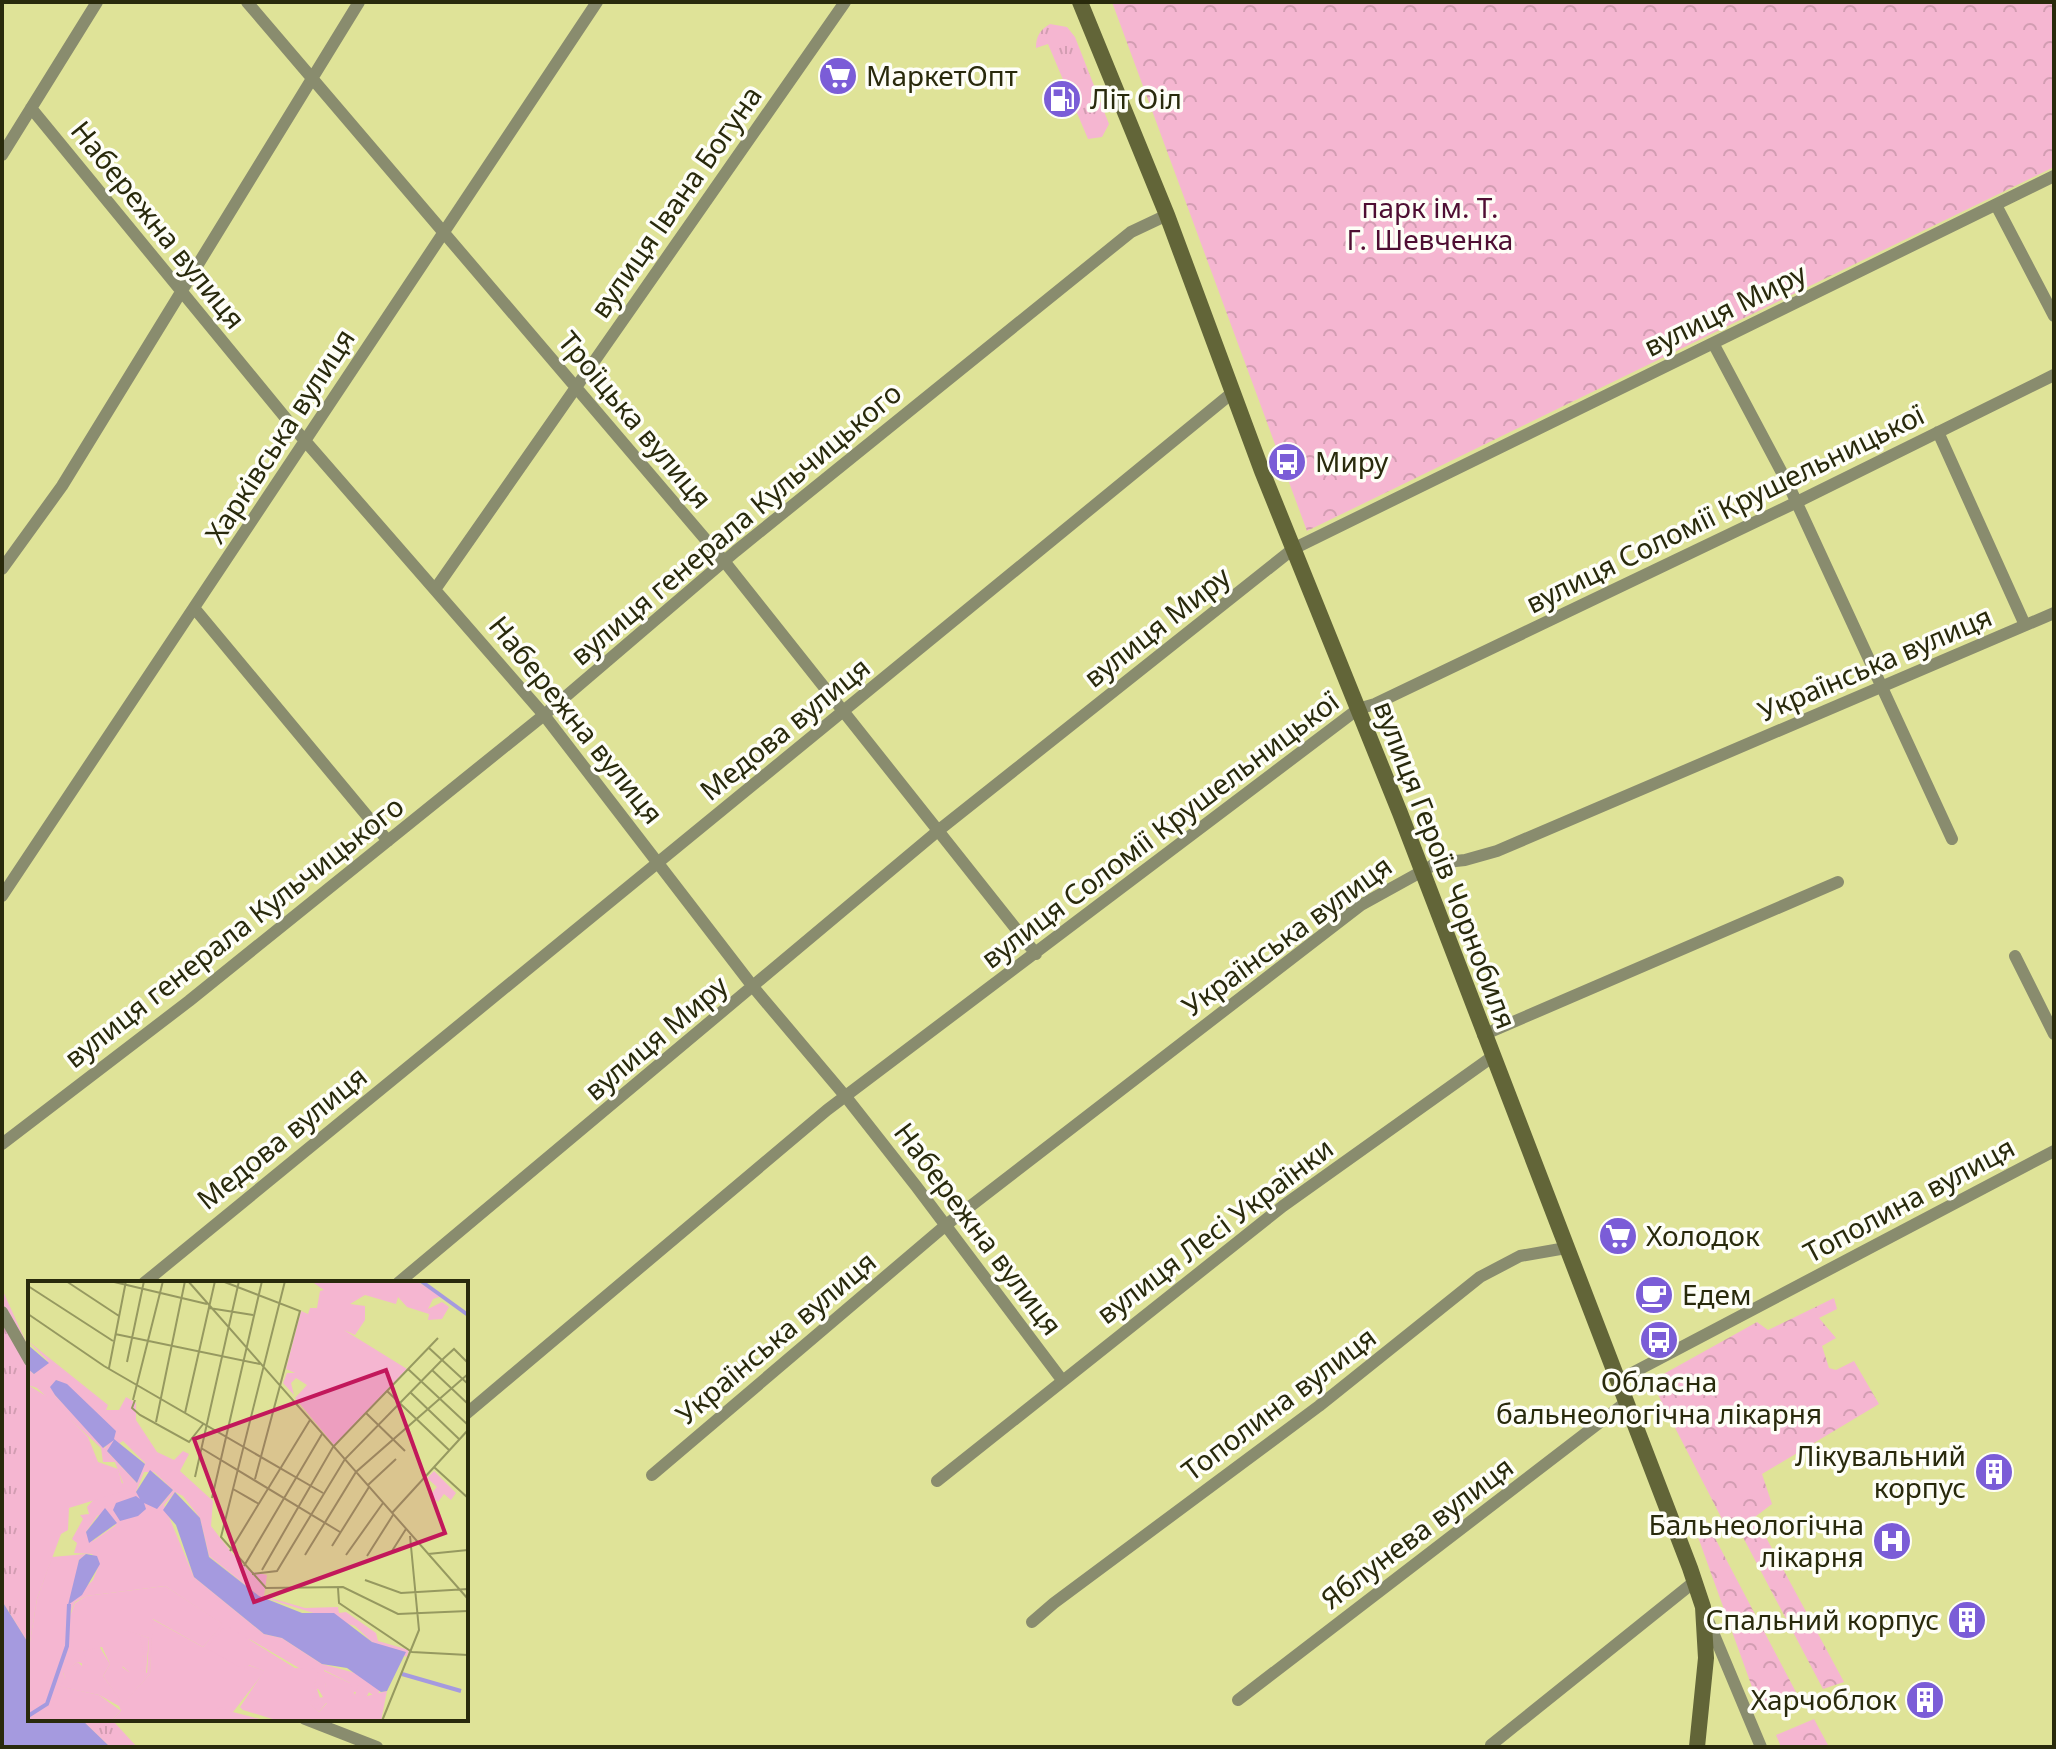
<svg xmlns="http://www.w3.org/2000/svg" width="2056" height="1749" font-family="'Noto Sans',sans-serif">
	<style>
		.grass { fill: url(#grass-tufts) }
		.forest { fill: url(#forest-crowns) }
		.water { fill: #a59adf }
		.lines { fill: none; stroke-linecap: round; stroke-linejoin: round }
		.street { stroke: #898c6e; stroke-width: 12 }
		.secondary { stroke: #626538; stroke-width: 16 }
		.labels { text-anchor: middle; stroke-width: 7; stroke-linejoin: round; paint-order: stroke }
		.poi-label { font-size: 28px; fill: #292a0c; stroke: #fefef7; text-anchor: start }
		.street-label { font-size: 28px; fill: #292a0c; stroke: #fefef7 }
		.park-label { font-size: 28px; fill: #4f0e33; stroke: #fefef7 }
		.inset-river { fill: none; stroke: #a59adf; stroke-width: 4 }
		.inset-road { fill: none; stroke: #969960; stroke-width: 2 }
		.view { fill: #c2185b; fill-opacity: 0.15; stroke: #c2185b; stroke-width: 4 }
		.inset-edge { fill: none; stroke: #292a0c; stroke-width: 4 }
	</style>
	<defs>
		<pattern id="grass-tufts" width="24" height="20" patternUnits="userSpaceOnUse" patternTransform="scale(2)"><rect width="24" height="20" fill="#f5b6d1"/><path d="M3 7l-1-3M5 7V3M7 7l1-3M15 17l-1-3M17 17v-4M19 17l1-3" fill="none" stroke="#d29db2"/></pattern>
		<pattern id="forest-crowns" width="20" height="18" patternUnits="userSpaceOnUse" patternTransform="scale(2)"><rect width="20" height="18" fill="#f5b6d1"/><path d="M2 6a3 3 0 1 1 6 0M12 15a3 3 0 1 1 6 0" fill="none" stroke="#d29db2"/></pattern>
	</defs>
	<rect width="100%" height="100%" fill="#dfe398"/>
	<path class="grass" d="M1050 24 1067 27 1075 37 1109 124 1102 137 1088 139 1048 44 1036 48C1036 36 1040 30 1050 24Z
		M2 1289 30 1351V1646L2 1601Z
		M81 1719H119L115 1723 137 1747H110Z"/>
	<path class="forest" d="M1112 2H2054V167L1307 531Z
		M1834 1298 1837 1309 1819 1318 1836 1338 1822 1346 1829 1368 1836 1370 1854 1361 1879 1404 1762 1474 1772 1504 1755 1517 1844 1682 1823 1689 1735 1522 1723 1521 1651 1381 1757 1322 1768 1330Z
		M1706 1521 1798 1696 1761 1712 1698 1537Z
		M1814 1719 1829 1747H1781L1776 1735Z"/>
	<path class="water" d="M2 1601 30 1646V1719H81L110 1747H2Z"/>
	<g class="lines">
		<path class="street" d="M247 2 724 561 1036 954
			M31 108 293 427 544 715 754 988 846 1097 916 1186 1062 1380
			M2 155 97 2
			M1996 205 2054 316
			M1713 343 1789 486 1952 839
			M1938 432 2025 625
			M2 569 62 486 359 2
			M436 588 845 2
			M195 609 388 841
			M2 896 597 2
			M2015 956 2054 1034
			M1483 1035 1838 882
			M2 1144 189 1001 544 715 736 551 1131 232 1167 215
			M144 1283 1232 393
			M398 1283 939 830 1293 549 2054 176
			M2 1312 30 1361
			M1617 1381 2054 1151
			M466 1414 827 1110 1358 709 1375 704 1795 503 2054 375
			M652 1475 946 1225 1361 905 1437 863 1465 860 1497 851 2054 613
			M937 1481 1283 1206 1492 1057
			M1707 1618 1761 1747
			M1032 1622 1054 1603 1319 1406 1480 1277 1520 1256 1566 1248
			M1238 1700 1625 1403
			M305 1719 377 1747
			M1491 1745 1694 1582"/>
		<path class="secondary" d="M1080 2 1167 215 1262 471 1400 813 1690 1568 1703 1607 1706 1658 1697 1747"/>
	</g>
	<defs>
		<g id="supermarket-disc" transform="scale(2)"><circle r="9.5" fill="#7b5dd7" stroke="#fefef7"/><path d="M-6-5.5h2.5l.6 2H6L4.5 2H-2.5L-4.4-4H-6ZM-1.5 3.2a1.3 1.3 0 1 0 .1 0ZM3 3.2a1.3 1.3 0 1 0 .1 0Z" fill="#fff"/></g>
		<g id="fuel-disc" transform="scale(2)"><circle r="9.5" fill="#7b5dd7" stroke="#fefef7"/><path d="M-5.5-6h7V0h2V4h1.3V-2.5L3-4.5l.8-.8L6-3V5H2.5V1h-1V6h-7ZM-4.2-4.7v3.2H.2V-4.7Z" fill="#fff"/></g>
		<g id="bus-disc" transform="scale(2)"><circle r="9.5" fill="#7b5dd7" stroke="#fefef7"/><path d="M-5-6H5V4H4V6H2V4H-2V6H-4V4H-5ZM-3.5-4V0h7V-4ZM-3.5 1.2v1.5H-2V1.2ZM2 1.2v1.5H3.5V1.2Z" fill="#fff"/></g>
		<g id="cafe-disc" transform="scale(2)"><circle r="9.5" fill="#7b5dd7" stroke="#fefef7"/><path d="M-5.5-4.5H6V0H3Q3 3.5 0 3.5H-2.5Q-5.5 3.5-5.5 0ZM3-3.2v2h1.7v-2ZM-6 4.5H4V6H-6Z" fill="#fff"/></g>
		<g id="building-disc" transform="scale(2)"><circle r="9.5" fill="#7b5dd7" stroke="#fefef7"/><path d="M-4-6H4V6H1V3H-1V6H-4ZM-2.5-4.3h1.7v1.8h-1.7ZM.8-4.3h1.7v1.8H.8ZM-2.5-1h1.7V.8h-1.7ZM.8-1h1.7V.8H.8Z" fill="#fff"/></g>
		<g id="hospital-disc" transform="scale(2)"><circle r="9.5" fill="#7b5dd7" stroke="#fefef7"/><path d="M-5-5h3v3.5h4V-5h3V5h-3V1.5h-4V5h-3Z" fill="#fff"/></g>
	</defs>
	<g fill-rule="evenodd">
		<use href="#supermarket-disc" x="838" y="76"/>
		<use href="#fuel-disc" x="1062" y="99"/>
		<use href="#bus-disc" x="1287" y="462"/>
		<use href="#supermarket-disc" x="1618" y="1236"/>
		<use href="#cafe-disc" x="1654" y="1295"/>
		<use href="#bus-disc" x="1659" y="1340"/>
		<use href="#building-disc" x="1994" y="1472"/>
		<use href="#hospital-disc" x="1892" y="1541"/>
		<use href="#building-disc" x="1967" y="1620"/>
		<use href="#building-disc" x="1925" y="1700"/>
	</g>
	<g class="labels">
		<g class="poi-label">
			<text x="866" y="86">МаркетОпт</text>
			<text x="1090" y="109">Літ Оіл</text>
			<text x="1315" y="472">Миру</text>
			<text x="1646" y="1246">Холодок</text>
			<text x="1682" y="1305">Едем</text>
			<text x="1659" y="1392" text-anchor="middle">Обласна<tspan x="1659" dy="32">бальнеологічна лікарня</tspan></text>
			<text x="1966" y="1466" text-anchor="end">Лікувальний<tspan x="1966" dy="32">корпус</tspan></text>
			<text x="1864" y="1535" text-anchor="end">Бальнеологічна<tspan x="1864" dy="32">лікарня</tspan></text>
			<text x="1939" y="1630" text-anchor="end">Спальний корпус</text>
			<text x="1897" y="1710" text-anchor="end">Харчоблок</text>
		</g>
		<g class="street-label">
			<text transform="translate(676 202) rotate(-55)" y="10">вулиця Івана Богуна</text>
			<text transform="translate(158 225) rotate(51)" y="10">Набережна вулиця</text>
			<text transform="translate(1725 310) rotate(-26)" y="10">вулиця Миру</text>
			<text transform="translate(635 420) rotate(50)" y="10">Троїцька вулиця</text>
			<text transform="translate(280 436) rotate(-57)" y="10">Харківська вулиця</text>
			<text transform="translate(1725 509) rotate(-26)" y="10">вулиця Соломії Крушельницької</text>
			<text transform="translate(736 524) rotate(-40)" y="10">вулиця генерала Кульчицького</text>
			<text transform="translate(1157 627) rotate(-38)" y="10">вулиця Миру</text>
			<text transform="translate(1875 664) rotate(-23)" y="10">Українська вулиця</text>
			<text transform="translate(576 720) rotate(51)" y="10">Набережна вулиця</text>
			<text transform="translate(785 729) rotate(-39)" y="10">Медова вулиця</text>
			<text transform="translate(1160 830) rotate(-37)" y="10">вулиця Соломії Крушельницької</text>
			<text transform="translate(1445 865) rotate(69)" y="10">вулиця Героїв Чорнобиля</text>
			<text transform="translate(234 932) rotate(-38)" y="10">вулиця генерала Кульчицького</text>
			<text transform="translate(1287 936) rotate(-36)" y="10">Українська вулиця</text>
			<text transform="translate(656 1038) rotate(-40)" y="10">вулиця Миру</text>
			<text transform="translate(282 1138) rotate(-39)" y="10">Медова вулиця</text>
			<text transform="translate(1909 1200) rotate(-28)" y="10">Тополина вулиця</text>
			<text transform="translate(978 1229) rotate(53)" y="10">Набережна вулиця</text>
			<text transform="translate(1215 1231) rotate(-37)" y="10">вулиця Лесі Українки</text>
			<text transform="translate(776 1338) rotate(-40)" y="10">Українська вулиця</text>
			<text transform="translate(1279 1404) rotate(-37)" y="10">Тополина вулиця</text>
			<text transform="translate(1417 1533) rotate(-37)" y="10">Яблунева вулиця</text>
		</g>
		<g class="park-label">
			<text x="1430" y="218">парк ім. Т.<tspan x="1430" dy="32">Г. Шевченка</tspan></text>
		</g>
	</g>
	<g transform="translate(28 1281)">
		<rect width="440" height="440" fill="#dfe398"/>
		<path d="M0 60 80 124 78 129H91L98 116 108 122V139L129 171 146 179 155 170 161 173 152 190 185 220 183 245 204 272 221 290 239 294 236 315 277 327 310 326 311 332 318 331 348 352 350 360 381 369 379 376 344 361 327 345 231 315 181 275 172 237 155 215 147 211 136 224 166 296 236 353 254 357 294 383 331 393 352 409 348 416 330 404V411H321L322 402 296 389 298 406 289 408 294 423 299 421 291 431 280 422 288 397 223 359 193 353 189 356 220 384 237 390 198 440H83L93 430 91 425 71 414 28 405 37 398 35 391 50 381 54 385V370L71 365 82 383 75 395 95 422 122 393 124 338 175 366 194 343 137 305 58 315 47 321 41 335 40 324 65 299 70 286 64 273 46 272 49 262 44 258 55 238 52 234 61 233 59 226 69 215 95 202 87 181H75L73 167 9 107 0 104V88L6 93 20 80ZM29 99 87 150 77 167 27 114ZM95 160 117 182 109 202 79 170ZM116 191H126L145 209 132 225 108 211ZM70 234 88 244 65 260 58 251ZM97 348 121 357 118 393 101 391 92 383 116 375Z" fill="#f5b6d1" fill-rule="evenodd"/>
		<path d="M283 0H388L414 15 405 18 400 28 414 21 421 26 414 38 400 39 401 33 379 26 370 16 368 23 337 14 322 23 337 25V39L327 54 316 49 379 88 306 164 267 117 279 104 268 97 263 102 266 114 255 102 259 92H267L258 88 273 30 280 33 282 27H289L292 10 296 9ZM58 273 51 279 42 335 47 322 58 315 137 305 195 343 175 366 125 338 122 393 95 423 75 395 82 383 74 366 55 370 61 385 50 381 35 392 38 400 30 405 71 414 93 430 83 440H0V373L9 318 24 276ZM97 349 121 357 119 392 111 386 101 391 94 386 116 375 112 355ZM198 344 267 387 291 388 286 405 289 413 281 422 291 431 299 422 286 425 287 418 295 416 289 406H298L294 389 322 402 327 414 330 404 343 407 339 415 359 410 353 440H251L215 429 212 426 236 390 221 384 215 388 178 367ZM192 426 205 431 240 440H198L188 429Z" fill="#f5b6d1" fill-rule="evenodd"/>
		<path d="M0 104 23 118 60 156 70 181 90 188 96 210 41 227 40 249 33 253 9 318 0 373ZM406 190 428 212 423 219 416 213 410 221 402 214 409 206 399 197Z" fill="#f5b6d1"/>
		<path d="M0 64 21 82 6 93 0 88ZM28 99 39 103 88 150 86 158 117 183 109 202 79 170 86 159 75 167 27 114 22 106ZM122 189 145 209 129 228 116 222 118 228 110 235 92 240 85 229 88 222 108 215 112 218 108 211ZM147 211 172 237 181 276 231 315 274 332H306L344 361 378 371 359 410 353 411 319 387 294 383 254 357 236 353 166 296 148 244 135 229ZM77 227 89 242 61 262 58 251ZM58 273 69 275 72 283 54 314 40 324 51 279Z" fill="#a59adf"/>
		<path class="inset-river" d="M393 0 440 34M374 393 433 410M0 435 19 423 39 365 41 323"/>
		<path class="inset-road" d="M38 0 91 35M82 0 179 23M160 0 440 318M194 0 272 30 227 198M257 0 193 256 238 307 315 306 370 333 440 330M0 5 85 60M181 27 225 34M0 33 76 85 295 212M87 53 232 83M401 67 440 103M99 81 116 0M81 87 98 0M380 88 440 144M404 89 440 123M359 110 421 169M382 111 431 158M105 119 135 0M107 119 104 127 112 134 161 161 176 142M157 132 187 0M338 132 377 170M128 141 157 0M173 167 312 251M406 186 440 217M167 196 211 0M340 204 368 178M205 208 231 223M184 217 234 0M364 232 440 149M304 265 341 206M202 270 282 139M364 270 378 248M400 273 440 269M277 274 328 191 440 93M318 274 355 222M339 275 365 234M216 285 294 153M234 289 305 166 410 57M224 293 249 290 317 178 416 77 426 68 440 82M337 299 373 312 440 308M310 307 311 322 384 371 440 374M354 440 391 349 382 255"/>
		<path class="view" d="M358 89 417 252 226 321 166 158Z"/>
		<rect width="440" height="440" class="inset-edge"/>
	</g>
	<rect width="2056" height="1749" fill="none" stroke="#292a0c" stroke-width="8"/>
</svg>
